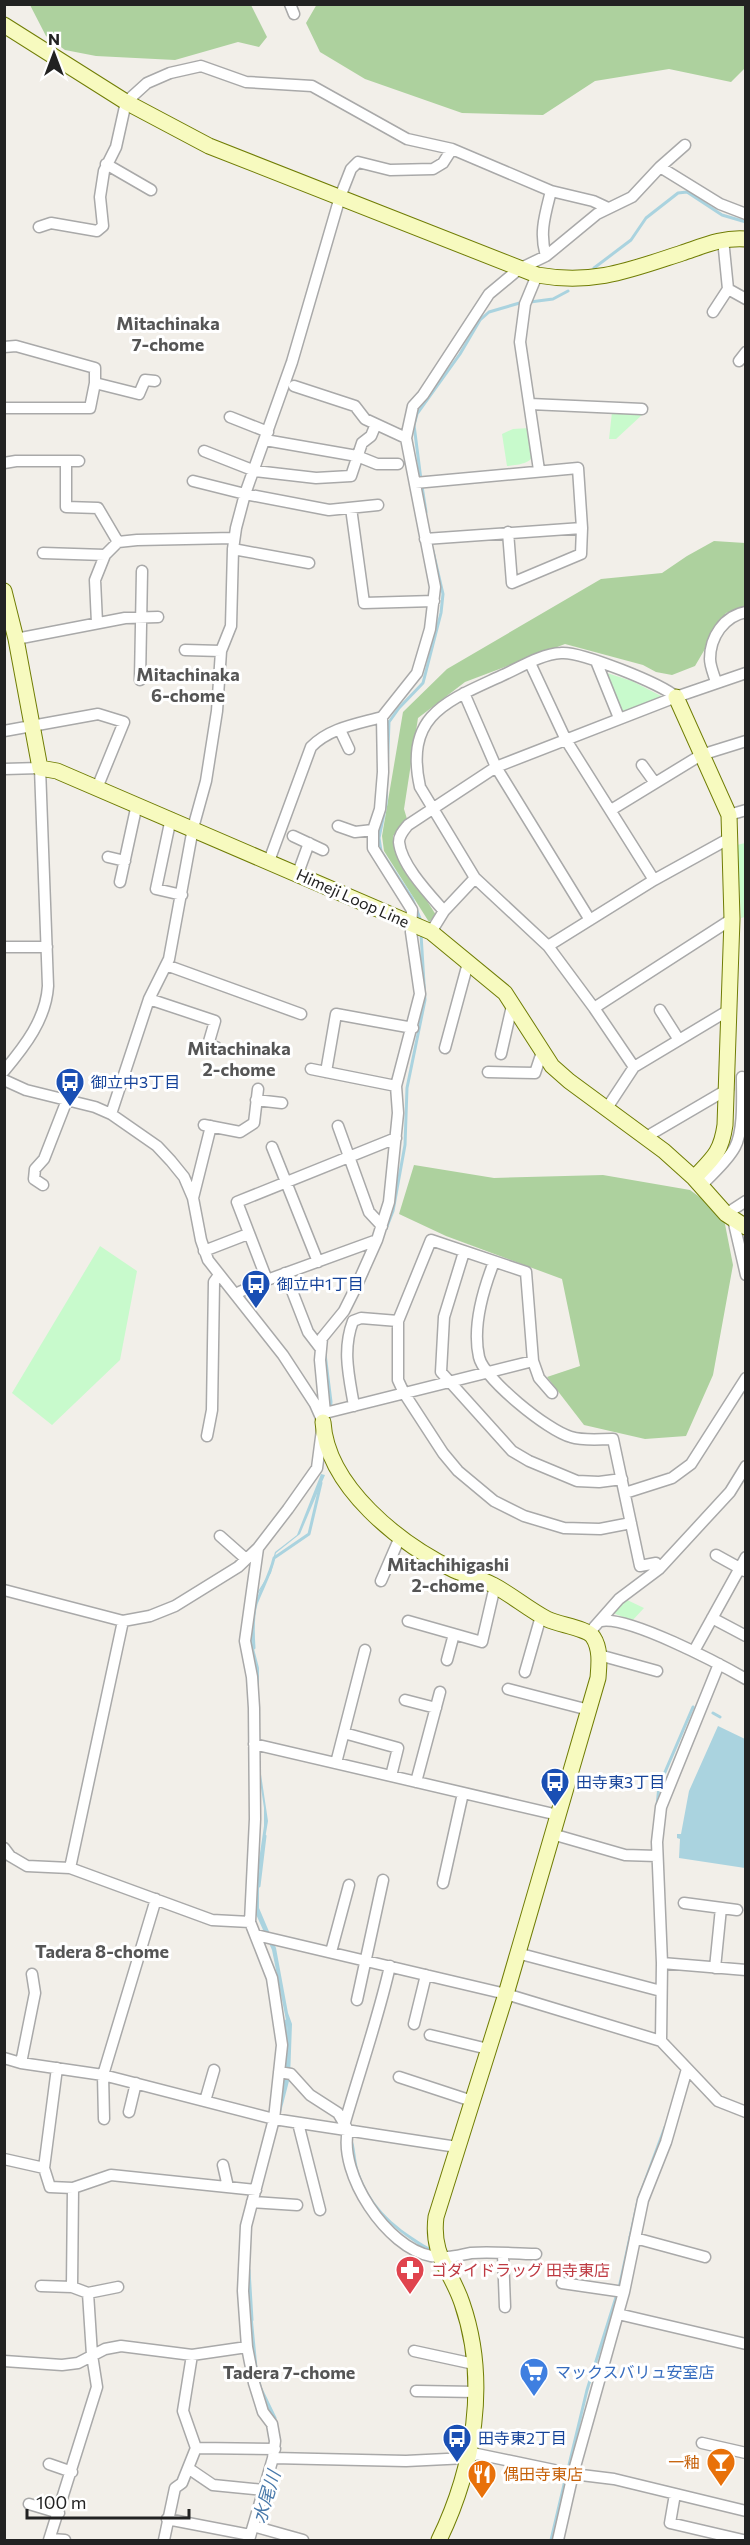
<svg xmlns="http://www.w3.org/2000/svg" width="750" height="2545" font-family="Commissioner,'Noto Sans JP',sans-serif">
	<style>
		.forest { fill: #add19e }
		.park { fill: #c8facc }
		.water { fill: #aad3df }
		.lines { fill: none; stroke-linecap: round; stroke-linejoin: round }
		.stream { stroke: #aad3df; stroke-width: 3 }
		.street-casing { stroke: #a9a9a9; stroke-width: 13 }
		.secondary-casing { stroke: #707d05; stroke-width: 17 }
		.street { stroke: #fff; stroke-width: 10 }
		.secondary { stroke: #f7fabf; stroke-width: 15 }
		.labels { text-anchor: middle; stroke-width: 6; stroke-linejoin: round; paint-order: stroke }
		.street-label { font-size: 16px; fill: #222; stroke: #fff }
		.transit-label { font-size: 16px; fill: #164399; stroke: #fff; text-anchor: start }
		.health-label { font-size: 16px; fill: #be3a42; stroke: #fff; text-anchor: start }
		.shop-label { font-size: 16px; fill: #366cbe; stroke: #fff; text-anchor: start }
		.food-label { font-size: 16px; fill: #c56008; stroke: #fff; text-anchor: end }
		.neighbourhood-label { font-size: 18px; font-weight: bold; fill: #555; stroke: #fff }
		.water-label { font-size: 18px; font-style: italic; fill: #4a7aab; stroke: #fff }
	</style>
	<rect width="100%" height="100%" fill="#f2efe9"/>
	<path class="forest" d="M317 4 745 5V68L731 82 669 69 595 81 543 115 462 113 365 79 320 52 306 23Z
		M30 5H251L267 37 259 47 238 42 175 60 96 56 65 50 46 36Z
		M714 541 745 543V607L726 613 695 666 672 675 656 672 643 665 565 644 465 682 418 718 404 809 407 819 393 836 399 857 436 915 429 922 384 851 382 836 403 712 447 669 601 579 662 573 687 556Z
		M414 1165 494 1178 603 1175 690 1190 723 1214 733 1265 713 1375 686 1436 645 1439 584 1425 547 1377 580 1366 562 1279 446 1236 399 1214Z"/>
	<path class="park" d="M612 412 643 414 616 439H609Z
		M529 428C533 457 540 463 507 466L502 434 513 429Z
		M607 673 632 681 663 697 623 713Z
		M745 843V917L741 918 737 845Z
		M100 1246 137 1271 120 1360 52 1425 12 1393Z
		M625 1599 644 1608 632 1621 611 1612Z"/>
	<path class="water" d="M321 1474 325 1475 300 1534 276 1553 271 1573 256 1597 251 1621 252 1641 259 1668V1761L268 1821 259 1875V1908L276 1948 288 2013 292 2024 290 2078 308 2096 336 2114 343 2122 341 2124 334 2115 310 2101 289 2081 250 2232 247 2260 258 2373 266 2402 276 2418 280 2453 254 2540H251C259 2515 278 2473 278 2447 278 2423 263 2405 258 2382 253 2363 252 2342 250 2323 247 2291 243 2258 248 2226L282 2099 288 2030 272 1950 255 1912 256 1880 264 1826V1808L257 1761 255 1667 250 1645 249 1622 255 1596 269 1574 275 1552 297 1535Z
		M718 1726 745 1739V1868L679 1858 680 1839 677 1838V1834H681L689 1791Z
		M351 2136C356 2147 355 2160 359 2172 372 2209 397 2229 430 2248L428 2251C380 2221 355 2195 351 2136Z"/>
	<g class="lines">
		<path class="stream" d="M594 268 631 240 646 218 678 193 687 192 722 215 746 222
			M530 302 553 299 568 291
			M421 480 414 425 417 414 460 354 480 320 489 312 523 302
			M422 486 426 512
			M421 921 412 898 381 851 379 838 386 804 389 722 399 708 423 683 441 613 443 594 433 551
			M386 1229 393 1211 405 1145 407 1088 425 1000 421 934
			M352 1305 367 1274
			M325 1354 331 1402 329 1422
			M254 1648C253 1634 252 1618 256 1604 262 1588 270 1575 274 1558L309 1534 321 1483
			M713 1713 720 1717
			M657 1806 659 1786 693 1707
			M259 1886 265 1836
			M286 2021 287 2044
			M249 2270 252 2320
			M619 2288 638 2200 665 2127
			M261 2389 275 2418
			M568 2469 587 2390 617 2294
			M551 2540 566 2476"/>
		<g class="street-casing">
			<path id="street" d="M290 4 294 14
				M106 164 151 190
				M660 167 720 204 746 214
				M39 227 51 223 97 231 103 226 100 197 104 171 116 147 126 102 147 83 170 73 201 66 246 82 312 86 407 139 452 149 551 191 593 201 608 208
				M723 239 728 289 746 299
				M546 256C539 233 545 215 551 191
				M537 275 525 304 520 342 539 470
				M713 312 728 289
				M4 347 16 346 95 368V383L90 408H4
				M739 361 746 352
				M95 383 139 394 145 380 155 381
				M294 386 355 406 365 419 406 438
				M530 404 642 409
				M230 417 268 432
				M265 440 357 456 377 464H398
				M204 451 255 471 316 478 351 476 362 443 371 436 376 424
				M66 461V507L98 508 118 542
				M4 463 16 461H79
				M193 481 245 494 329 510 378 505
				M415 483 578 468 582 528 425 539
				M351 508 364 603 434 601
				M508 532 512 583 581 554 582 528
				M233 549 309 563
				M43 553 105 555
				M97 623 95 580 105 555 118 542 137 540 234 538
				M16 639 125 618 158 617
				M185 650 221 651
				M596 661 619 718
				M530 663 566 740 654 880
				M140 680 142 571
				M716 682C714 675 710 666 710 659 710 637 724 616 746 612
				M464 693 496 767 590 920
				M340 730 349 749
				M4 731 98 714 124 722 97 788
				M642 765 655 783
				M4 769 40 768 48 986C46 1019 25 1046 4 1071
				M611 810 701 755 746 741
				M729 815 746 810
				M171 818 156 889 182 895
				M338 826 355 832 373 830
				M293 836 323 850
				M108 857 125 861
				M269 861 311 747C329 728 357 724 382 717
				M298 873 309 843
				M120 882 137 804
				M444 911C430 895 401 865 399 842 399 835 404 830 408 825L496 767 676 697 746 673
				M431 932 444 911 475 878
				M548 946 654 880 730 838
				M4 947H47
				M166 965 301 1014
				M594 1008 732 919
				M660 1010 679 1040
				M216 1047 208 1045 215 1021 149 999 169 959 193 828 206 781 217 711 221 651 231 626 233 549 236 528 245 494 292 362 340 197 351 169 358 162 390 170 433 169 443 163 452 149
				M445 1048 468 963
				M501 1054 512 1006
				M634 1067 729 1010
				M311 1069 396 1086
				M326 1072 336 1014 413 1028
				M488 1072 535 1073 542 1052
				M4 1080 26 1090 95 1107 111 1114 157 1146 171 1161 184 1177 193 1198 201 1240 208 1260 283 1355 315 1404 323 1422 317 1468 288 1509 258 1548 238 1567 175 1606 150 1616 123 1621 4 1590
				M256 1100 282 1103
				M607 1108 634 1067 594 1008 548 946 475 878 420 787C404 715 447 701 501 676 519 668 541 654 561 653 580 651 662 684 676 697
				M111 1114 149 999
				M204 1125 240 1132 254 1123 258 1089
				M338 1126 369 1212 382 1226
				M646 1137 728 1089
				M272 1147 318 1262
				M43 1185 34 1179 35 1169 44 1159 67 1100
				M701 1186C712 1174 727 1162 735 1147 744 1130 742 1096 742 1077
				M193 1198 211 1126
				M726 1214 746 1201
				M733 1219 746 1275
				M377 1240 267 1280 237 1202 396 1138
				M204 1251 248 1234
				M464 1252 444 1317 441 1372 512 1451 529 1461 577 1481 599 1482 622 1479
				M494 1262C483 1290 472 1326 479 1357 484 1379 548 1431 571 1437 584 1441 599 1439 613 1439L640 1566 656 1563 659 1569
				M285 1273 308 1332 321 1349
				M235 1294 267 1280
				M552 1393 539 1378 533 1361 526 1272 431 1240 398 1321V1380L404 1393 443 1453 458 1471 494 1501 524 1516 564 1528 600 1529 631 1523
				M354 1406C349 1376 342 1350 353 1321L361 1318 398 1321
				M325 1413 320 1360 322 1338 344 1311 356 1287 377 1240 389 1202 398 1113 396 1086 420 994 411 932 412 910 373 848V830L380 809 383 772 382 717 417 673 430 629 435 587 406 438 413 406 423 395 489 294 519 269 546 256 597 214 632 197 660 167 685 145
				M321 1414 533 1361
				M207 1436 212 1410 214 1282 219 1275
				M625 1493 672 1478 691 1464 746 1378
				M220 1536 246 1559
				M716 1555 745 1571
				M381 1581 400 1537
				M712 1618 746 1636
				M408 1621 482 1642 495 1586
				M601 1621C629 1616 718 1663 746 1679
				M589 1633 619 1599 659 1569 730 1492 746 1466
				M694 1651 746 1557
				M599 1655 657 1671
				M447 1660 454 1634
				M525 1672 541 1616
				M508 1689 589 1710
				M405 1700 436 1708
				M344 1733 398 1748 391 1776
				M254 1744 558 1815
				M336 1763 365 1650
				M416 1782 440 1692
				M552 1834 625 1855 657 1856
				M4 1848 10 1856 27 1866 70 1868 212 1920 250 1922
				M70 1868 123 1621
				M443 1883 463 1793
				M684 1903 737 1910
				M256 1935 506 1994 661 2041 718 2101 746 2112
				M331 1952 349 1885
				M517 1953 661 1991
				M662 1963 746 1970
				M715 1968 721 1908
				M357 2000 383 1880
				M414 2024 426 1975
				M430 2035 488 2049
				M661 2041 662 1963 657 1842 661 1807 719 1664
				M4 2058 21 2063 103 2075 274 2119 457 2147
				M21 2063 35 1993 32 1974
				M279 2072 291 2074 310 2095 338 2113 348 2130C338 2174 387 2248 431 2256 448 2259 455 2256 471 2253 492 2251 515 2254 536 2254
				M399 2077 472 2101
				M205 2101 214 2070
				M129 2112 136 2083
				M104 2119 103 2075 156 1899
				M345 2122C360 2070 378 2019 390 1966
				M298 2123 320 2210
				M4 2159 44 2168 50 2187 73 2188 111 2175 256 2190
				M223 2165 228 2187
				M44 2168 57 2068
				M252 2202 297 2205
				M635 2238 705 2257
				M503 2254 505 2307
				M562 2283 624 2292
				M41 2286 72 2287 88 2293 92 2355 97 2387 49 2540
				M72 2287 73 2188
				M88 2293 118 2287
				M618 2314 746 2344
				M414 2351 474 2364
				M4 2361 62 2365 78 2363 105 2349 121 2346 192 2355 247 2347
				M416 2391 476 2392
				M702 2443 746 2453
				M196 2448 275 2449
				M273 2458 406 2461 467 2458 477 2454 573 2474 614 2479 746 2511
				M49 2464 72 2472
				M188 2468 213 2485 264 2490
				M675 2494 670 2523 743 2540
				M29 2504 59 2513
				M167 2519 250 2535
				M253 2526 303 2540
				M52 2540 51 2539 65 2540
				M164 2540 175 2488 182 2483 196 2448 183 2411 192 2355
				M249 2540 273 2458 275 2441 272 2424 263 2412 254 2383 247 2347 243 2291 246 2226 274 2119 282 2045 272 1978 250 1922 255 1819 254 1708 252 1677 245 1641 258 1548
				M558 2540 573 2474 624 2292 643 2200 666 2142 687 2069"/>
		</g>
		<g class="secondary-casing">
			<path id="secondary" d="M4 25 126 102 209 146 537 275C594 285 630 270 682 253 703 246 723 237 746 239
				M4 591 16 639 40 768 57 771 431 932 505 993 552 1066 569 1081 664 1151 694 1178 726 1214 746 1227
				M676 697 729 815 732 919 725 1125C721 1153 713 1158 694 1178
				M323 1422C327 1487 400 1544 454 1570 467 1576 481 1578 493 1585 512 1595 528 1609 547 1619 559 1625 587 1628 593 1637 601 1649 599 1665 598 1678L506 1994 436 2217C431 2256 451 2270 462 2303 489 2381 474 2468 439 2540"/>
		</g>
		<use href="#street" class="street"/>
		<use href="#secondary" class="secondary"/>
	</g>
	<defs>
		<g id="bus-pin" transform="scale(1.5)"><path d="M0 17L-7.5 6A9.5 9.5 0 1 1 7.5 6Z" fill="#1a4fb4" stroke="#fff"/><path d="M-5-6H5V4H4V6H2V4H-2V6H-4V4H-5ZM-3.5-4V0h7V-4ZM-3.5 1.2v1.5H-2V1.2ZM2 1.2v1.5H3.5V1.2Z" fill="#fff"/></g>
		<g id="pharmacy-pin" transform="scale(1.5)"><path d="M0 17L-7.5 6A9.5 9.5 0 1 1 7.5 6Z" fill="#e0444e" stroke="#fff"/><path d="M-2-6h4v4h4v4h-4v4h-4v-4h-4v-4h4Z" fill="#fff"/></g>
		<g id="supermarket-pin" transform="scale(1.5)"><path d="M0 17L-7.5 6A9.5 9.5 0 1 1 7.5 6Z" fill="#3f7fe0" stroke="#fff"/><path d="M-6-5.5h2.5l.6 2H6L4.5 2H-2.5L-4.4-4H-6ZM-1.5 3.2a1.3 1.3 0 1 0 .1 0ZM3 3.2a1.3 1.3 0 1 0 .1 0Z" fill="#fff"/></g>
		<g id="bar-pin" transform="scale(1.5)"><path d="M0 17L-7.5 6A9.5 9.5 0 1 1 7.5 6Z" fill="#e8710a" stroke="#fff"/><path d="M-6-5H6L.8 .8V4.5H3.5V6h-7V4.5H-.8V.8Z" fill="#fff"/></g>
		<g id="restaurant-pin" transform="scale(1.5)"><path d="M0 17L-7.5 6A9.5 9.5 0 1 1 7.5 6Z" fill="#e8710a" stroke="#fff"/><path d="M-5-6h1v4h1v-4h1v4h1v-4h1v5L-1.5 .5V6h-2V.5L-5-1ZM5-6V6H3V1.5H1.5Q1.5-4 5-6Z" fill="#fff"/></g>
	</defs>
	<g fill-rule="evenodd">
		<use href="#bus-pin" x="70" y="1082"/>
		<use href="#bus-pin" x="256" y="1284"/>
		<use href="#bus-pin" x="555" y="1782"/>
		<use href="#pharmacy-pin" x="410" y="2270"/>
		<use href="#supermarket-pin" x="534" y="2372"/>
		<use href="#bus-pin" x="457" y="2438"/>
		<use href="#bar-pin" x="721" y="2462"/>
		<use href="#restaurant-pin" x="482" y="2474"/>
	</g>
	<g class="labels">
		<g class="street-label">
			<text transform="translate(353 898) rotate(24)" y="6">Himeji Loop Line</text>
		</g>
		<g class="transit-label">
			<text x="91" y="1088">御立中3丁目</text>
			<text x="277" y="1290">御立中1丁目</text>
			<text x="576" y="1788">田寺東3丁目</text>
			<text x="478" y="2444">田寺東2丁目</text>
		</g>
		<g class="health-label">
			<text x="431" y="2276">ゴダイドラッグ 田寺東店</text>
		</g>
		<g class="shop-label">
			<text x="555" y="2378">マックスバリュ安室店</text>
		</g>
		<g class="food-label">
			<text x="700" y="2468">一釉</text>
			<text x="503" y="2480" text-anchor="start">偶田寺東店</text>
		</g>
		<g class="neighbourhood-label">
			<text x="168" y="330">Mitachinaka<tspan x="168" dy="21">7-chome</tspan></text>
			<text x="188" y="681">Mitachinaka<tspan x="188" dy="21">6-chome</tspan></text>
			<text x="239" y="1055">Mitachinaka<tspan x="239" dy="21">2-chome</tspan></text>
			<text x="448" y="1571">Mitachihigashi<tspan x="448" dy="21">2-chome</tspan></text>
			<text x="102" y="1958">Tadera 8-chome</text>
			<text x="289" y="2379">Tadera 7-chome</text>
		</g>
		<g class="water-label">
			<text transform="translate(267 2497) rotate(-73)" y="6">水尾川</text>
		</g>
	</g>
	<rect width="750" height="2545" fill="none" stroke="#222222" stroke-width="12"/>
	<g transform="translate(54 54)" stroke="#ffffff" stroke-width="4.5" paint-order="stroke">
	<path d="M0-4.5L10 22L0 15L-10 22Z" fill="#222222"/>
	<text y="-9" font-size="16" font-weight="bold" text-anchor="middle" fill="#222222">N</text>
	</g>
	<path d="M27 2509v9h162v-9" fill="none" stroke="#222222" stroke-width="3"/>
	<text x="36" y="2509" font-size="18" fill="#222222" stroke="#ffffff" stroke-width="4.5" paint-order="stroke">100 m</text>
</svg>
